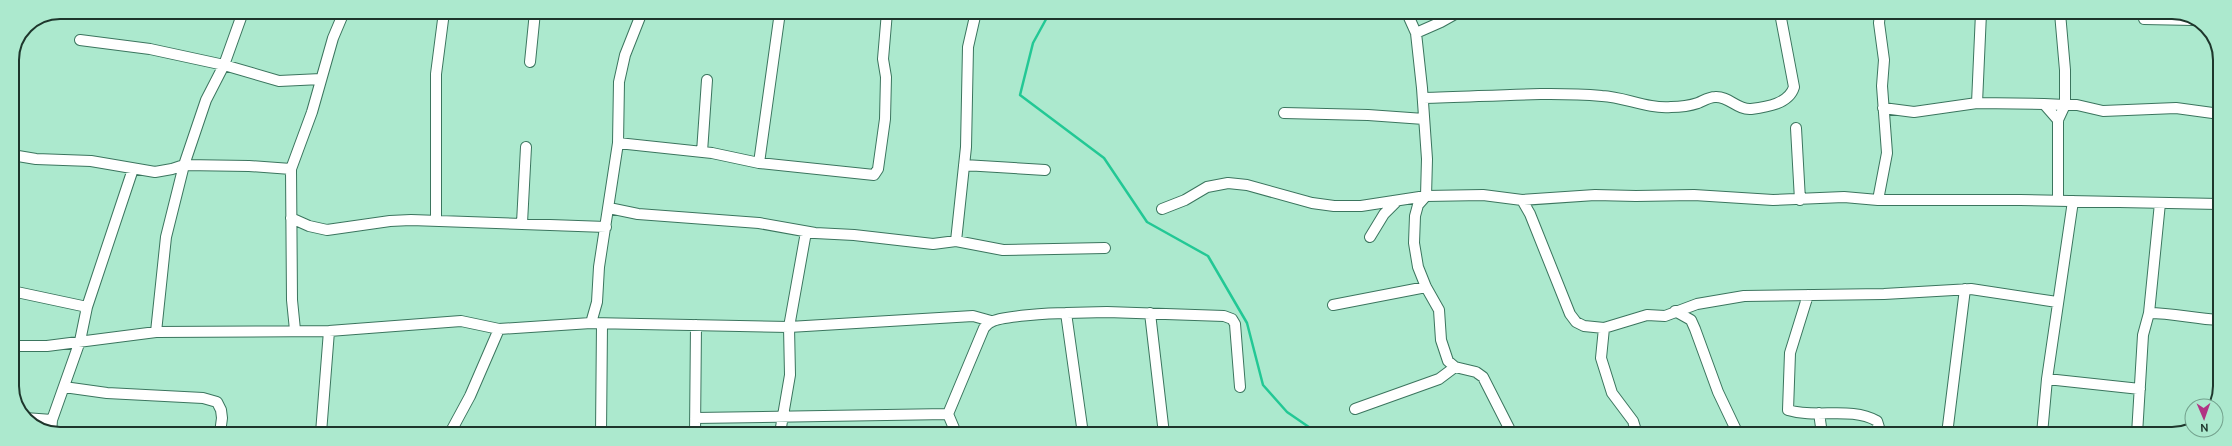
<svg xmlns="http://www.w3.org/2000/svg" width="2232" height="446" font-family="'DM Sans',sans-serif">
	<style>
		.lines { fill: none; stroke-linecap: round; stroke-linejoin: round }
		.stream { stroke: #23c895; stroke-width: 2.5 }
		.street-casing { stroke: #3b755e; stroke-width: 12 }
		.street { stroke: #fff; stroke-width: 10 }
		.rim { fill: none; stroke: #1e362c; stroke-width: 2 }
	</style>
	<rect width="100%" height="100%" fill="#ace9ce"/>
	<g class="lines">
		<path class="stream" d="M1050 12 1033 43 1020 95 1104 158 1147 222 1208 256 1247 323 1263 385 1287 412 1319 434"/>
		<g class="street-casing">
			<path id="street" d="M1247 13H1319
				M1407 13 1416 33 1422 88 1427 159 1426 196 1418 205 1415 216 1414 243 1418 267 1426 287 1439 310 1441 340 1448 361 1455 367 1476 372 1483 377 1512 434
				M2144 19 2194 20
				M1416 33 1441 22 1457 13
				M80 40 150 49 224 65 279 81 321 79
				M530 62 535 12
				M1423 98C1482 97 1543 91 1602 96 1625 97 1647 109 1671 107 1680 107 1689 106 1698 103 1703 101 1709 97 1715 97 1729 96 1737 110 1751 109 1766 107 1789 104 1794 87L1780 13
				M1977 103 1981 13
				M2044 104 2065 105V70L2060 13
				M1883 108 1914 112 1977 103 2044 104 2058 120
				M1284 113 1368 115 1424 119
				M1796 128 1800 200
				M618 143 712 153 759 163 874 175 878 169 885 119 886 77 883 59 887 12
				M702 152 707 80
				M12 155 36 159 91 161 155 172 172 169 184 165 249 166 291 169
				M759 163 780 12
				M964 165 1045 170
				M1522 200 1530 214 1570 314 1576 322 1584 326 1604 328 1647 315 1665 316 1697 304 1744 296 1884 294 1971 289 2057 302
				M1878 200 1887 153 1882 86 1884 60 1879 23 1880 13
				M2058 201V120L2065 105H2077L2103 111 2176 108 2220 114
				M609 208 638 214 759 223 815 233 854 235 933 244 956 241 1003 250 1105 248
				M1162 209 1185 200 1207 187 1228 183 1247 185 1312 203 1334 206H1361L1426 196 1483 195 1522 200 1595 195 1636 196 1694 195 1773 200 1844 197 1878 200H2020L2219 204
				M291 218 309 226 327 230 390 221 411 220 606 227
				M436 220V74L444 12
				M522 223 526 147
				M1370 237 1384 214 1396 202
				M956 241 966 147 968 47 976 12
				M12 291 87 307
				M1808 295 1790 353 1788 410C1817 419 1850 406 1877 421L1881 434
				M1333 305 1426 287
				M1675 311 1691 320 1695 329 1718 392 1738 434
				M1066 313 1107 312 1224 316 1232 319 1235 324 1240 387
				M1150 313 1164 434
				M2149 313 2160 203
				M591 323 597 302 599 267 618 143 619 82 625 55 642 12
				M1604 328 1601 358 1612 393 1633 421 1637 434
				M295 330 292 300 291 169 312 112 333 38 344 12
				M156 332 166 237 184 165 206 100 224 65 243 12
				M12 346H47L156 332 329 331 461 321 499 329 591 323 789 327 973 316 991 321
				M2047 379 2140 389
				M64 387 107 393 203 398 217 402 221 410 222 418 220 433
				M1355 409 1439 379 1455 367
				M1819 413 1822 434
				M25 418 52 420
				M695 418 948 414
				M51 433 52 420 80 341 87 307 133 169
				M321 433 329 331
				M450 433 470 396 499 329
				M601 433 602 324
				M695 433 696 325
				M780 433 790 375 789 327 806 232
				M956 433 948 414 984 328C986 326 988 323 991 322 1000 316 1053 313 1066 313L1083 434
				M1947 434 1965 289
				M2042 434 2047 379 2073 201
				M2137 434 2143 335 2149 313C2173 313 2195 319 2219 320"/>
		</g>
		<use href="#street" class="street"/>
	</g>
	<path d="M0 0H2232V446H0ZM60 19H2172A41 41 0 0 1 2213 60V386A41 41 0 0 1 2172 427H60A41 41 0 0 1 19 386V60A41 41 0 0 1 60 19Z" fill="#ace9ce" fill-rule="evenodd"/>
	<path class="rim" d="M60 19H2172A41 41 0 0 1 2213 60V386A41 41 0 0 1 2172 427H60A41 41 0 0 1 19 386V60A41 41 0 0 1 60 19Z"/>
	<g transform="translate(2204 418) rotate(178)"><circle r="19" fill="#ace9ce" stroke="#73a18d"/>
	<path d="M0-3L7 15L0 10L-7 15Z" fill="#b13484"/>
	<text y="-6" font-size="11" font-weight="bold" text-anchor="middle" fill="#1e362c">N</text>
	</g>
</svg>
